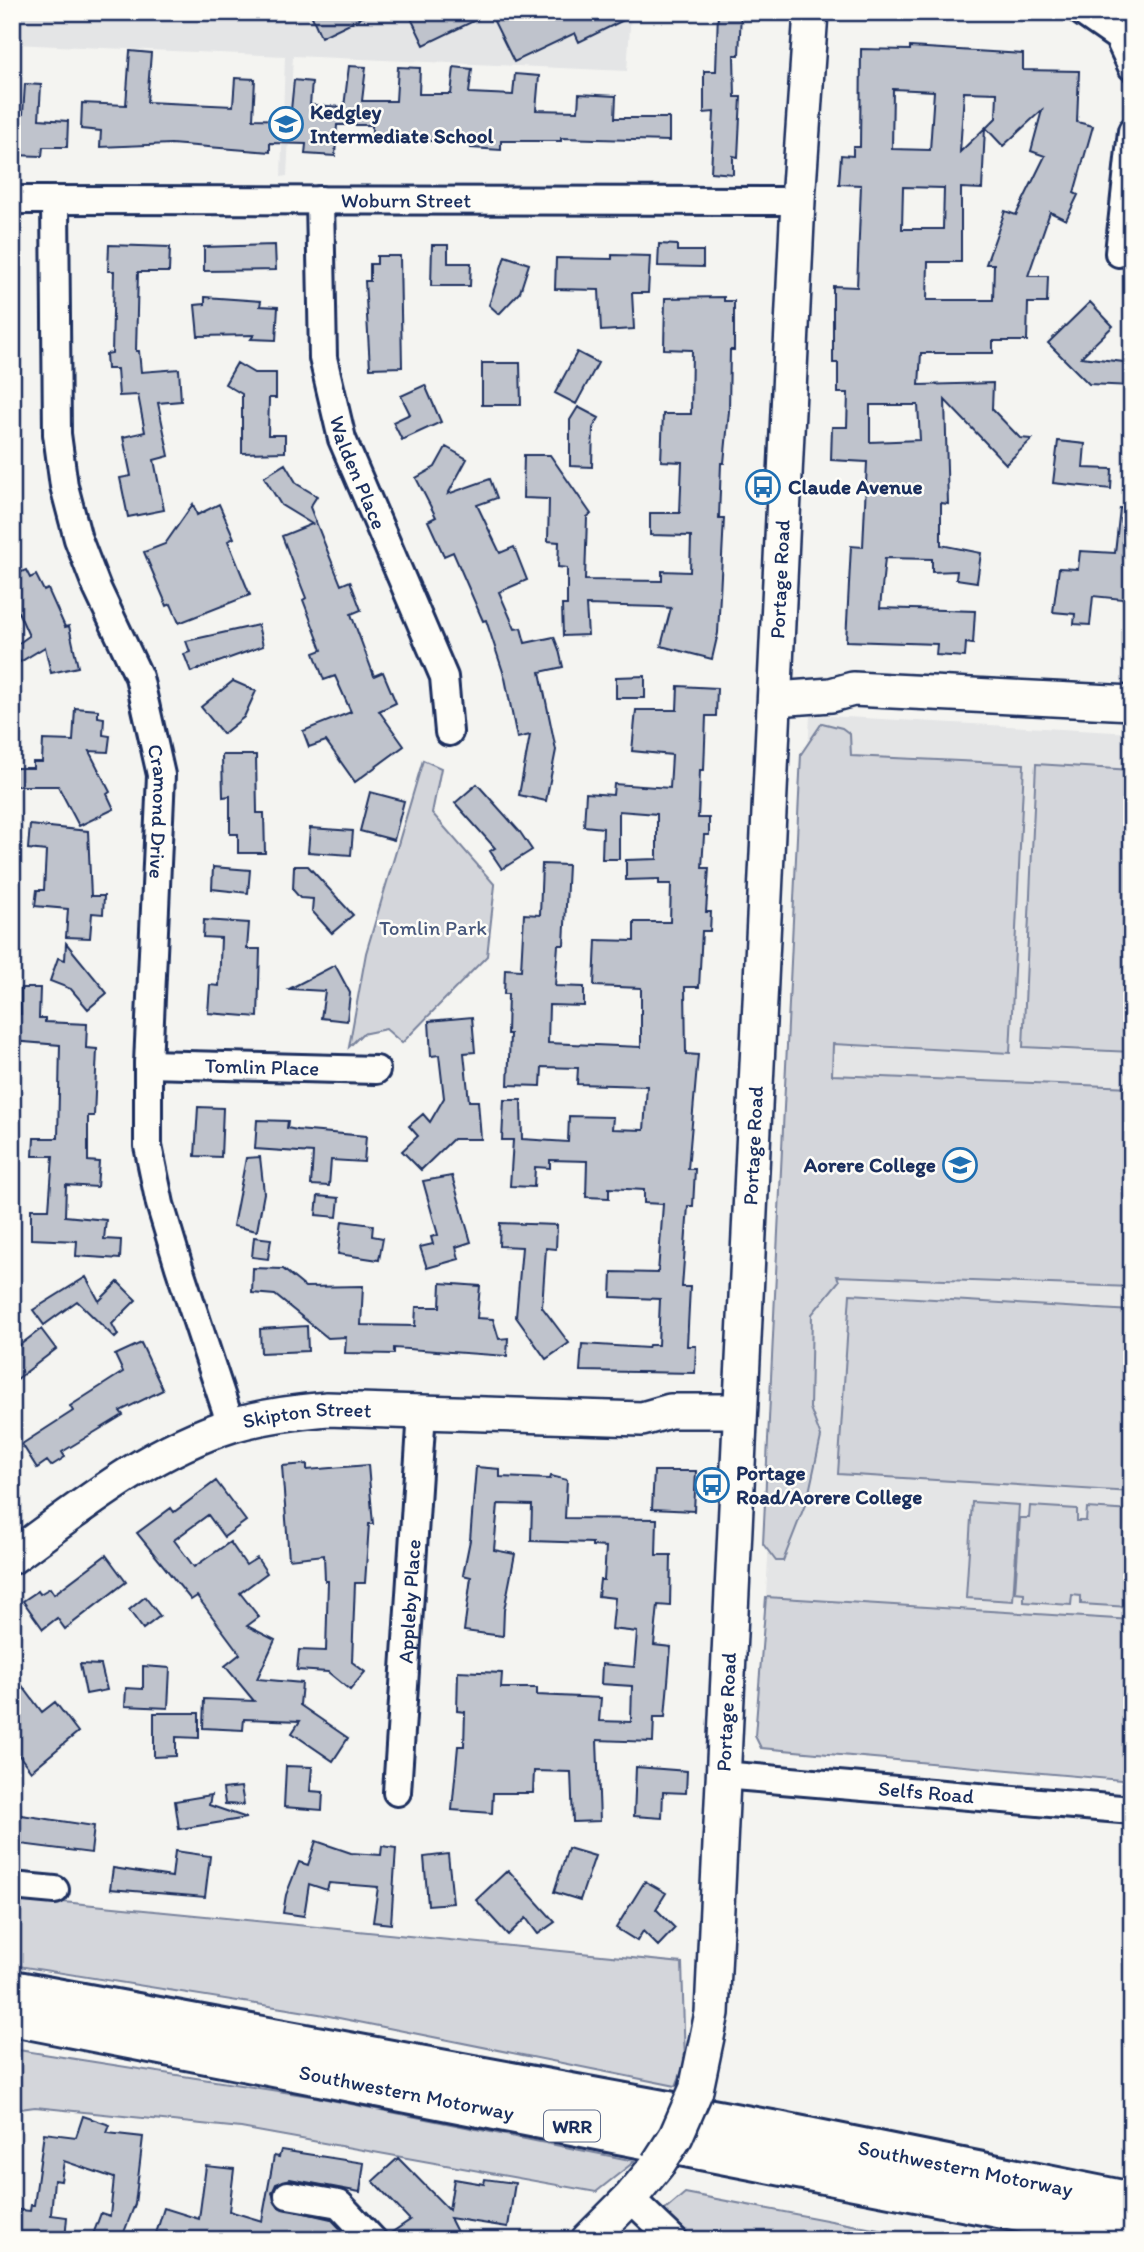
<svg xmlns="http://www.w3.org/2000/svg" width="1144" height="2252" font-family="Itim,sans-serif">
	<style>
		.built { fill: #e4e5e6 }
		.green { fill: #d4d6db; stroke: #78829c; stroke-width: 2 }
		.building { fill: #bfc3cc; stroke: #1b2f5e; stroke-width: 2; fill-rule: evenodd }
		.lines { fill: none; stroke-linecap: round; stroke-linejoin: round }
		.minor-casing { stroke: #1b2f5e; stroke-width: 32 }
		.major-casing { stroke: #1b2f5e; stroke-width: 38 }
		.highway-casing { stroke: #1b2f5e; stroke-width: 44 }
		.minor { stroke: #fdfcf7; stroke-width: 26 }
		.major { stroke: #fdfcf7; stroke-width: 33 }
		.highway { stroke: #fdfcf7; stroke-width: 38 }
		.major-bridge-casing { stroke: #1b2f5e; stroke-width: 38; stroke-linecap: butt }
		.major-bridge { stroke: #fdfcf7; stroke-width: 33 }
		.labels { text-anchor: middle; stroke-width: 5; stroke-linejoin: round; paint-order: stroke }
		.shield { fill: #fdfcf7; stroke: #5f6c8c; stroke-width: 2 }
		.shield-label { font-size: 19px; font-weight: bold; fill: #1b2f5e }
		.poi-label { font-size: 21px; font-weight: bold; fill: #1b2f5e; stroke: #fdfcf7; text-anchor: start }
		.street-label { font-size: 21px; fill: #1b2f5e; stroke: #fdfcf7 }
		.park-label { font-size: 21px; fill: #49597d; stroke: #fdfcf7 }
	</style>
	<rect width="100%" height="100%" fill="#f4f4f1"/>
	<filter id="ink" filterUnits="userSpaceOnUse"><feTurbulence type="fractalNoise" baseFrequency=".0143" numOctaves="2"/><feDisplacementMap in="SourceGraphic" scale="14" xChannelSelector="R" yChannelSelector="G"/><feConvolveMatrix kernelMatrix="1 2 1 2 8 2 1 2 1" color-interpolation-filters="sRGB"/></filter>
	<g filter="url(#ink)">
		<path class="built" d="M12 12H631L627 71 293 56 287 176 281 177 285 56 12 44Z
			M810 715 1132 733V1620L766 1597Z"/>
		<path class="green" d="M822 723 842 728 850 734 851 756 1024 764 1010 1053 833 1044 832 1075 1132 1087V1287L837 1276 839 1281 812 1314 810 1408 821 1437 808 1497 783 1561H776L763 1544 801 754Z
			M423 760 441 768 432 813 495 885 487 956 402 1043 386 1029 362 1034 349 1047 366 953Z
			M1036 764 1132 770V1052L1023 1047Z
			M850 1294 1132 1311V1492L838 1474Z
			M972 1502 1019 1505 1013 1601 966 1598Z
			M1030 1506 1077 1509V1521H1086L1087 1508 1132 1511V1598L1129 1607 1081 1604V1596L1072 1595 1071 1605 1024 1602V1593L1015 1592 1020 1518H1029Z
			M766 1597 1132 1620V1781L761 1748 755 1736Z
			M12 1897 682 1963 685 2063 676 2086 319 2014 12 1965Z
			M12 2049 316 2097 635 2161 596 2192 241 2128 35 2107 12 2110Z
			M685 2193 931 2240H630Z"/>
		<path class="building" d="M310 12H373L321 37Z
			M408 12H640L579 42 575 33 514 62 490 13 424 45Z
			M718 12H741L739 55H734L735 97H741L738 157 733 156V174L711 172 714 112 704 113V71H716Z
			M910 47 1023 54V70L1079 71 1077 122 1093 126 1074 193 1078 195 1066 220 1050 212 1028 276H1048L1047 303H1028L1027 341H993V353H921L919 385 993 383 992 409 1020 438 1032 439 1006 464 945 400 948 504 941 503V545L981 553 977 582 956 579 957 571 932 572V559L885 558 880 608 975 611 973 644 966 643 965 657 936 655 937 644 846 641 851 546 863 547 867 462 831 460 832 427H847L848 393H838V363H833V286L857 287 861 185 839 184 841 155 853 156V147H860L861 49 910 50ZM893 89 934 91 930 150 892 149ZM964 92 997 93 996 118 986 128 1003 146 1042 110 1031 151 1045 156 1016 215 1005 211 986 264H994L993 300H927L928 262H961V188L982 189 985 128 960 152ZM903 187 944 188 943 229H902ZM870 405H918L920 440 870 442Z
			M130 51 151 53 147 102 233 106 235 78 255 79 253 119 290 120 294 80 312 82 310 105 344 107 349 66 366 67 362 101H396L398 67 420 68 419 94H451L454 67 472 69 469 93 513 95 515 74 539 76 536 110 578 111 579 94 616 96 615 118H669V141L561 138V141H501V150L471 148V139L372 144V125H337L335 156 305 154 306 144 270 143V152L171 144 100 147 101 131 81 129 82 103 126 105Z
			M25 84 41 85 39 119 68 121 67 147H43L42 156 12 155V111L23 114Z
			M659 244 677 245V251H703V267L658 266Z
			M109 245 170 247 169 272H138L136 351H139L141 372 179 369 181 401 158 403 169 456 154 460 164 510 128 517 120 478 131 476 123 437 145 432 138 395 119 396 117 369H107L106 354 112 353 114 271H108Z
			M275 245 276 270 204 271V247Z
			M432 245H448V263H471L470 286H431Z
			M612 255 650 256 648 293H632L634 329 601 331 599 290 555 289 556 258 612 259Z
			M377 256H400L402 367 370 368 365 281H370V264H377Z
			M505 256 529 264 520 292 499 314 489 305Z
			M205 297 261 301 260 306 278 307 276 340 251 339 254 335 198 336 195 305 205 304Z
			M724 297V301H734V350H730L729 411 724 463H721L719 518H724L718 633 712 659 661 646 671 608 660 607 586 605 588 635 563 636 562 605H567V568L558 567 559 542 548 541 549 499 523 498 524 455H550L591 514 587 517 585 580 662 581V571L690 572 691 536 650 535V513H680L682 462 661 461 663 414H691L692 350 664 349 665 298Z
			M1090 302 1113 326 1081 357 1132 363V386L1089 384 1048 343Z
			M577 352 598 363 576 404 555 393Z
			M237 363 254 373H276V398H269L268 435H285V452L242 453V394L225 384Z
			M482 363H520L521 405H482Z
			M425 385 441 422 402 440 393 422 410 414 401 396Z
			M578 407 599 418 593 428 592 467 570 466V420Z
			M1058 441 1085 444 1083 468 1112 469 1111 489 1053 483Z
			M446 447 467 459 448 494 490 479 497 498 477 505 500 553 514 547 527 580 499 592 515 629 521 628 525 643 554 637 559 650 563 667 540 672 556 750 546 801 519 795 530 735 517 738 505 678 486 620 483 621 453 552 444 556 428 521 436 517 416 478 435 467Z
			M285 464 297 484 317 496 310 507 341 585 350 581 361 610 351 614 374 676 383 672 396 703 379 711 404 746 355 782 326 741 309 747 303 731 351 712 335 676 324 680 314 653 322 650 303 600 306 598 282 536 312 524 281 505 264 477Z
			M193 504 197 515 219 504 234 538 228 541 250 595 179 623 171 604 167 606 144 552 165 544Z
			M1120 508H1132V600L1093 596 1090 625 1074 624 1075 614 1053 612 1059 568 1078 569 1080 551 1115 553Z
			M26 570 30 578 36 575 44 591 48 589 65 627 69 626 78 667 51 673 45 647 20 662 12 648 29 636 12 598V576Z
			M258 625 263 646 191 672 184 654 190 652 186 641Z
			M645 676V698H616V677Z
			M233 681 256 691 244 717 223 734 201 707Z
			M678 686 717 688 716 716H706L704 770H700L699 799 698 818H709V835H704L702 868H709L706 912H711L710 931H702L699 987H685L686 1054 698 1055 688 1169H695L693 1206H688L682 1287H690L687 1346H696L695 1373 580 1371 582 1344 648 1348 649 1345H658L660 1299 611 1297 612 1272 658 1273 663 1204 644 1203V1190L609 1188V1198L586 1197 587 1161 550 1160V1168L535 1167 534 1187 510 1186 513 1140H502L504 1100H521L522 1139 568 1142 569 1116 613 1117 612 1129 644 1130 647 1086 577 1084 578 1068 542 1067 541 1086 508 1085 510 1034H507L508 994H504L505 969 521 970 524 914 540 915 542 864 568 865 564 945H558L555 986 584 987V1006L549 1005 548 1043 641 1047V988L594 986 596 940 634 941V922H670L671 884H659V879L626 880V860L657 859V814L619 811V859H602L603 828 584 826 586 793 613 795 614 784 670 788 672 755 632 751 636 710H677Z
			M75 708 98 710V717L104 718 103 735 110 736 108 752 89 751 110 792 107 794 114 809 79 826 58 786H12V768H33V762H42L43 740 73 741Z
			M222 755H256L257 813H264L265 853H238V834H230V796L223 797Z
			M477 784 520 832 532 850 502 869 490 851 495 848 455 803Z
			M370 792 404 801 394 840 360 831Z
			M30 825 88 831 91 896H104L103 914 92 913 90 938 66 937 68 909 35 906 37 890H44L46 851 28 849Z
			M310 828 353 831 351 855 308 852Z
			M294 866H308L353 915 332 933 312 911 313 899 300 898 293 890Z
			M213 867 250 870 248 893 212 889Z
			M204 920 249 923 247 949H260L258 1017 208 1013 210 985 219 986 221 938 203 937Z
			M66 943 107 993 88 1009 71 989 50 981 58 958 65 960Z
			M335 965 350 993 347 1021 321 1018 325 991 289 989Z
			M21 988H40L39 1018H45V1022L87 1024 86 1048 97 1049 94 1116H88V1161L99 1162 97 1187 66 1185 65 1216 106 1220 104 1239 121 1240 120 1259 76 1256 77 1241 31 1239V1209H49L53 1156H33L34 1138H58L60 1045 12 1041V1013L21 1014Z
			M472 1017 475 1052 464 1053 469 1101H478L481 1139H453L421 1170 402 1151 418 1136 409 1126 423 1114 430 1122 444 1098 439 1055 431 1056 429 1021Z
			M198 1107 223 1108 221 1157 195 1156Z
			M257 1120 288 1121 287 1128 297 1130 366 1136 364 1162 331 1160 329 1186 311 1185 313 1153 255 1149Z
			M260 1157 264 1193 257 1231 233 1226 246 1158Z
			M452 1176 471 1242 456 1247 459 1259 427 1268 420 1247 433 1244 431 1237 438 1235 423 1181Z
			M318 1196 339 1198 337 1217 316 1215Z
			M342 1221 373 1225 372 1236 383 1238 379 1260 338 1254Z
			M500 1223 557 1225 556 1249 546 1248 542 1307 569 1343 546 1359 516 1317 522 1247 499 1246Z
			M254 1237 271 1239 268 1259 252 1257Z
			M253 1268 283 1269 305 1287 363 1286 361 1325 415 1326 416 1307H440L441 1283 480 1286 477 1318 493 1319 499 1339 508 1338 507 1356 394 1348V1354L345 1353 346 1337 328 1338 275 1295 252 1293Z
			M86 1277 99 1301 118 1282 136 1300 112 1324 118 1335 115 1338 77 1301 44 1325 33 1310Z
			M307 1326 308 1351 261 1353 260 1329Z
			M41 1329 56 1349 12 1383V1351Z
			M141 1343 163 1390 120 1411 123 1415 62 1452 65 1457 51 1466 47 1461 37 1468 22 1444 73 1411 70 1406 123 1372 115 1355Z
			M307 1464V1470L368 1465 373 1524H369L365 1583H355L352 1662 365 1672 350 1690 328 1672 297 1670 299 1650 326 1651 328 1581H325L324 1555 289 1559 282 1466Z
			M476 1467 500 1469V1477L550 1479 551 1476 567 1480 565 1518 657 1519 656 1555H671L670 1606 658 1605 654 1645 671 1647 665 1717H654L653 1742 597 1740 600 1821 573 1822 571 1772 534 1771 533 1793H493L492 1813 452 1810 458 1746H464L465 1712 457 1711 458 1671 502 1673 501 1688H537V1695L601 1698 599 1721 631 1722 632 1686 601 1684 602 1664 634 1667 637 1632 612 1629 615 1598 598 1596 600 1580H604L606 1547 592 1546V1543L531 1541 532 1505 498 1504 494 1550 515 1554 504 1610 503 1636 464 1631 471 1577 463 1575 470 1540Z
			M654 1471H696L694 1511 652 1509Z
			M216 1481 246 1521 224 1537 208 1515 174 1540 194 1567 230 1542 246 1565 257 1558 267 1573 240 1593 259 1617 247 1626 275 1640 257 1679 302 1683 300 1705 348 1738 333 1761 292 1733 300 1721 244 1719 243 1730 203 1728 204 1699 254 1701 225 1666 240 1654 197 1596 191 1600 137 1533 171 1508 174 1512Z
			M106 1555 126 1582 65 1629 57 1618 43 1629 23 1601 38 1591 40 1594 50 1588 54 1594Z
			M145 1597 160 1616 143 1629 129 1610Z
			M80 1664 101 1665 107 1690 86 1694Z
			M143 1666 170 1668 168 1708 125 1706 126 1688 143 1689Z
			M12 1672 42 1712 55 1702 78 1732 31 1771 12 1746Z
			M154 1713H199V1738L176 1737V1756L154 1757Z
			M286 1766 312 1767 310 1791 323 1792 322 1810 284 1807Z
			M636 1767 687 1771 686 1793 663 1792 662 1818 634 1816Z
			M241 1787 244 1805 225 1804 223 1789Z
			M211 1795 209 1805 247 1818 179 1829 175 1801Z
			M15 1814 94 1826 91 1853 12 1843Z
			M316 1841 351 1853 381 1855 382 1846 396 1848 391 1924 373 1922 378 1887 329 1883 327 1890 309 1884 304 1916 283 1913 286 1895 299 1862 308 1865Z
			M568 1848 595 1856 580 1900 554 1892Z
			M175 1851 210 1856 205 1897 110 1889 113 1868 172 1877Z
			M448 1854 453 1903 428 1905 424 1857Z
			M508 1870 555 1922 538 1934 526 1918 508 1935 476 1900Z
			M645 1881 666 1893 656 1909 675 1928 658 1946 643 1931 637 1941 616 1928Z
			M83 2116 110 2125 107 2133 143 2137 135 2204 121 2240H91L101 2213 110 2216 114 2178 64 2161 61 2181 54 2180 51 2215 67 2217 65 2240H12V2209L30 2211 31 2205H34L44 2133 76 2137Z
			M281 2150 364 2163 360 2192 290 2179 276 2184 272 2193 278 2207 331 2219 351 2240H278L244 2234 242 2240H154L164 2208 199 2219 206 2166 234 2169 229 2211 262 2221 274 2156 279 2157Z
			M398 2158 449 2210 454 2179 484 2184 485 2179 515 2183 508 2227 450 2218 461 2240H388V2235L410 2220 373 2181Z"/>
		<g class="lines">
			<g class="minor-casing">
				<g id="minor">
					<path d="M1082 12 1118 37 1132 67"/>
					<path id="s1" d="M12 200 798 201"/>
					<path id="s2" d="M320 200 323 358 342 439 444 677 449 732"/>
					<path id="s3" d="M55 201 57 434 64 486 78 539 97 588 139 677 161 775 148 1064V1146L160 1204 179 1267 231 1425"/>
					<path d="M1119 253 1132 131"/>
					<path id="s4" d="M148 1064 376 1070"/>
					<path id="s5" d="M722 1775 1132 1810"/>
					<path id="s6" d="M397 1792 422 1412"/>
					<path d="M12 1886 55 1890"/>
					<path d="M288 2195 339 2204 373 2240"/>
					<path d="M630 2198 674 2240"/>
				</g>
			</g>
			<g class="major-casing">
				<g id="major">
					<path d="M776 699 831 695 853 689 1132 703"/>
					<path id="s7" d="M12 1557C81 1507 149 1451 232 1425 263 1416 295 1412 327 1409L642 1419 670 1411H739"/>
					<path id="s8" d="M696 2090 712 2013 798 201 811 12"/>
					<path d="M588 2240 630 2198 658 2164"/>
				</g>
			</g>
			<g class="highway-casing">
				<g id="highway">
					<path id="s9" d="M12 1990 777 2131 1132 2202"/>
					<path id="s10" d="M12 2016 1132 2234"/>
				</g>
			</g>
			<use href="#minor" class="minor"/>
			<use href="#major" class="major"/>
			<use href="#highway" class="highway"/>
			<g class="major-bridge-casing">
				<path id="major-bridge" d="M658 2164 676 2136 696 2090"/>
			</g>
			<use href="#major-bridge" class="major-bridge"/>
		</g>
	</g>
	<defs>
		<g id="school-ring" transform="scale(1.75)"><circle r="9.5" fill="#fdfcf7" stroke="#1f6fb2" stroke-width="1.5"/><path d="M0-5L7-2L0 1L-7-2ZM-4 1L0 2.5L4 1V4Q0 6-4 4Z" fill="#1f6fb2"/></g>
		<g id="bus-ring" transform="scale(1.75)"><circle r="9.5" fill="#fdfcf7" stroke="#1f6fb2" stroke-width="1.5"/><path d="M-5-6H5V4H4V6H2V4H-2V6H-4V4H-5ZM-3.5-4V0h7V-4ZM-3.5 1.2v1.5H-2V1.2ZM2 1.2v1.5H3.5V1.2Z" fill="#1f6fb2"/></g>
	</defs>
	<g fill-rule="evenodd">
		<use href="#school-ring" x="286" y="124"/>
		<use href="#bus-ring" x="763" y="487"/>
		<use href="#school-ring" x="960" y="1165"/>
		<use href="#bus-ring" x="712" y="1485"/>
	</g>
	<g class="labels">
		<rect class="shield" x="544" y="2110.5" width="56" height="31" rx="5"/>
		<g class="shield-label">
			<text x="572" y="2133">WRR</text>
		</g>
		<g class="poi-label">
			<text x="310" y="119">Kedgley<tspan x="310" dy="24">Intermediate School</tspan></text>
			<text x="788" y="494">Claude Avenue</text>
			<text x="936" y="1172" text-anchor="end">Aorere College</text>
			<text x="736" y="1480">Portage<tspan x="736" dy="24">Road/Aorere College</tspan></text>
		</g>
		<g class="street-label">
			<text dy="7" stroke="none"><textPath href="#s1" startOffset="394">Woburn Street</textPath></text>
			<text dy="7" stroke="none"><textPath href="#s2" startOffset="278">Walden Place</textPath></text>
			<text dy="7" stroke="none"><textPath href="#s8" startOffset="1514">Portage Road</textPath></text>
			<text dy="7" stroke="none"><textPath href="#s3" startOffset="628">Cramond Drive</textPath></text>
			<text dy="7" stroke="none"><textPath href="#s4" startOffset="114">Tomlin Place</textPath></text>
			<text dy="7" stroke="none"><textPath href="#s8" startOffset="947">Portage Road</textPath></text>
			<text dy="7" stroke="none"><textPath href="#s7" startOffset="334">Skipton Street</textPath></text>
			<text dy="7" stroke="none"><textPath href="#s6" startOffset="191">Appleby Place</textPath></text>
			<text dy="7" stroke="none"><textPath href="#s8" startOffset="380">Portage Road</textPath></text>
			<text dy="7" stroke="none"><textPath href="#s5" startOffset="205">Selfs Road</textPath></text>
			<text dy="7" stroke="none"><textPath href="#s10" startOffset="402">Southwestern Motorway</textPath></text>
			<text dy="7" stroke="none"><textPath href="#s9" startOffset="970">Southwestern Motorway</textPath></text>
		</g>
		<g class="park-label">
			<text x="433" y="935">Tomlin Park</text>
		</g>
	</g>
	<rect width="1144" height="2252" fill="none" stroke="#fdfcf7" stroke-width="42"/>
	<rect x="21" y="21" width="1102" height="2210" fill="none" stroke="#1b2f5e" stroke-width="2.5" filter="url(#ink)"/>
</svg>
